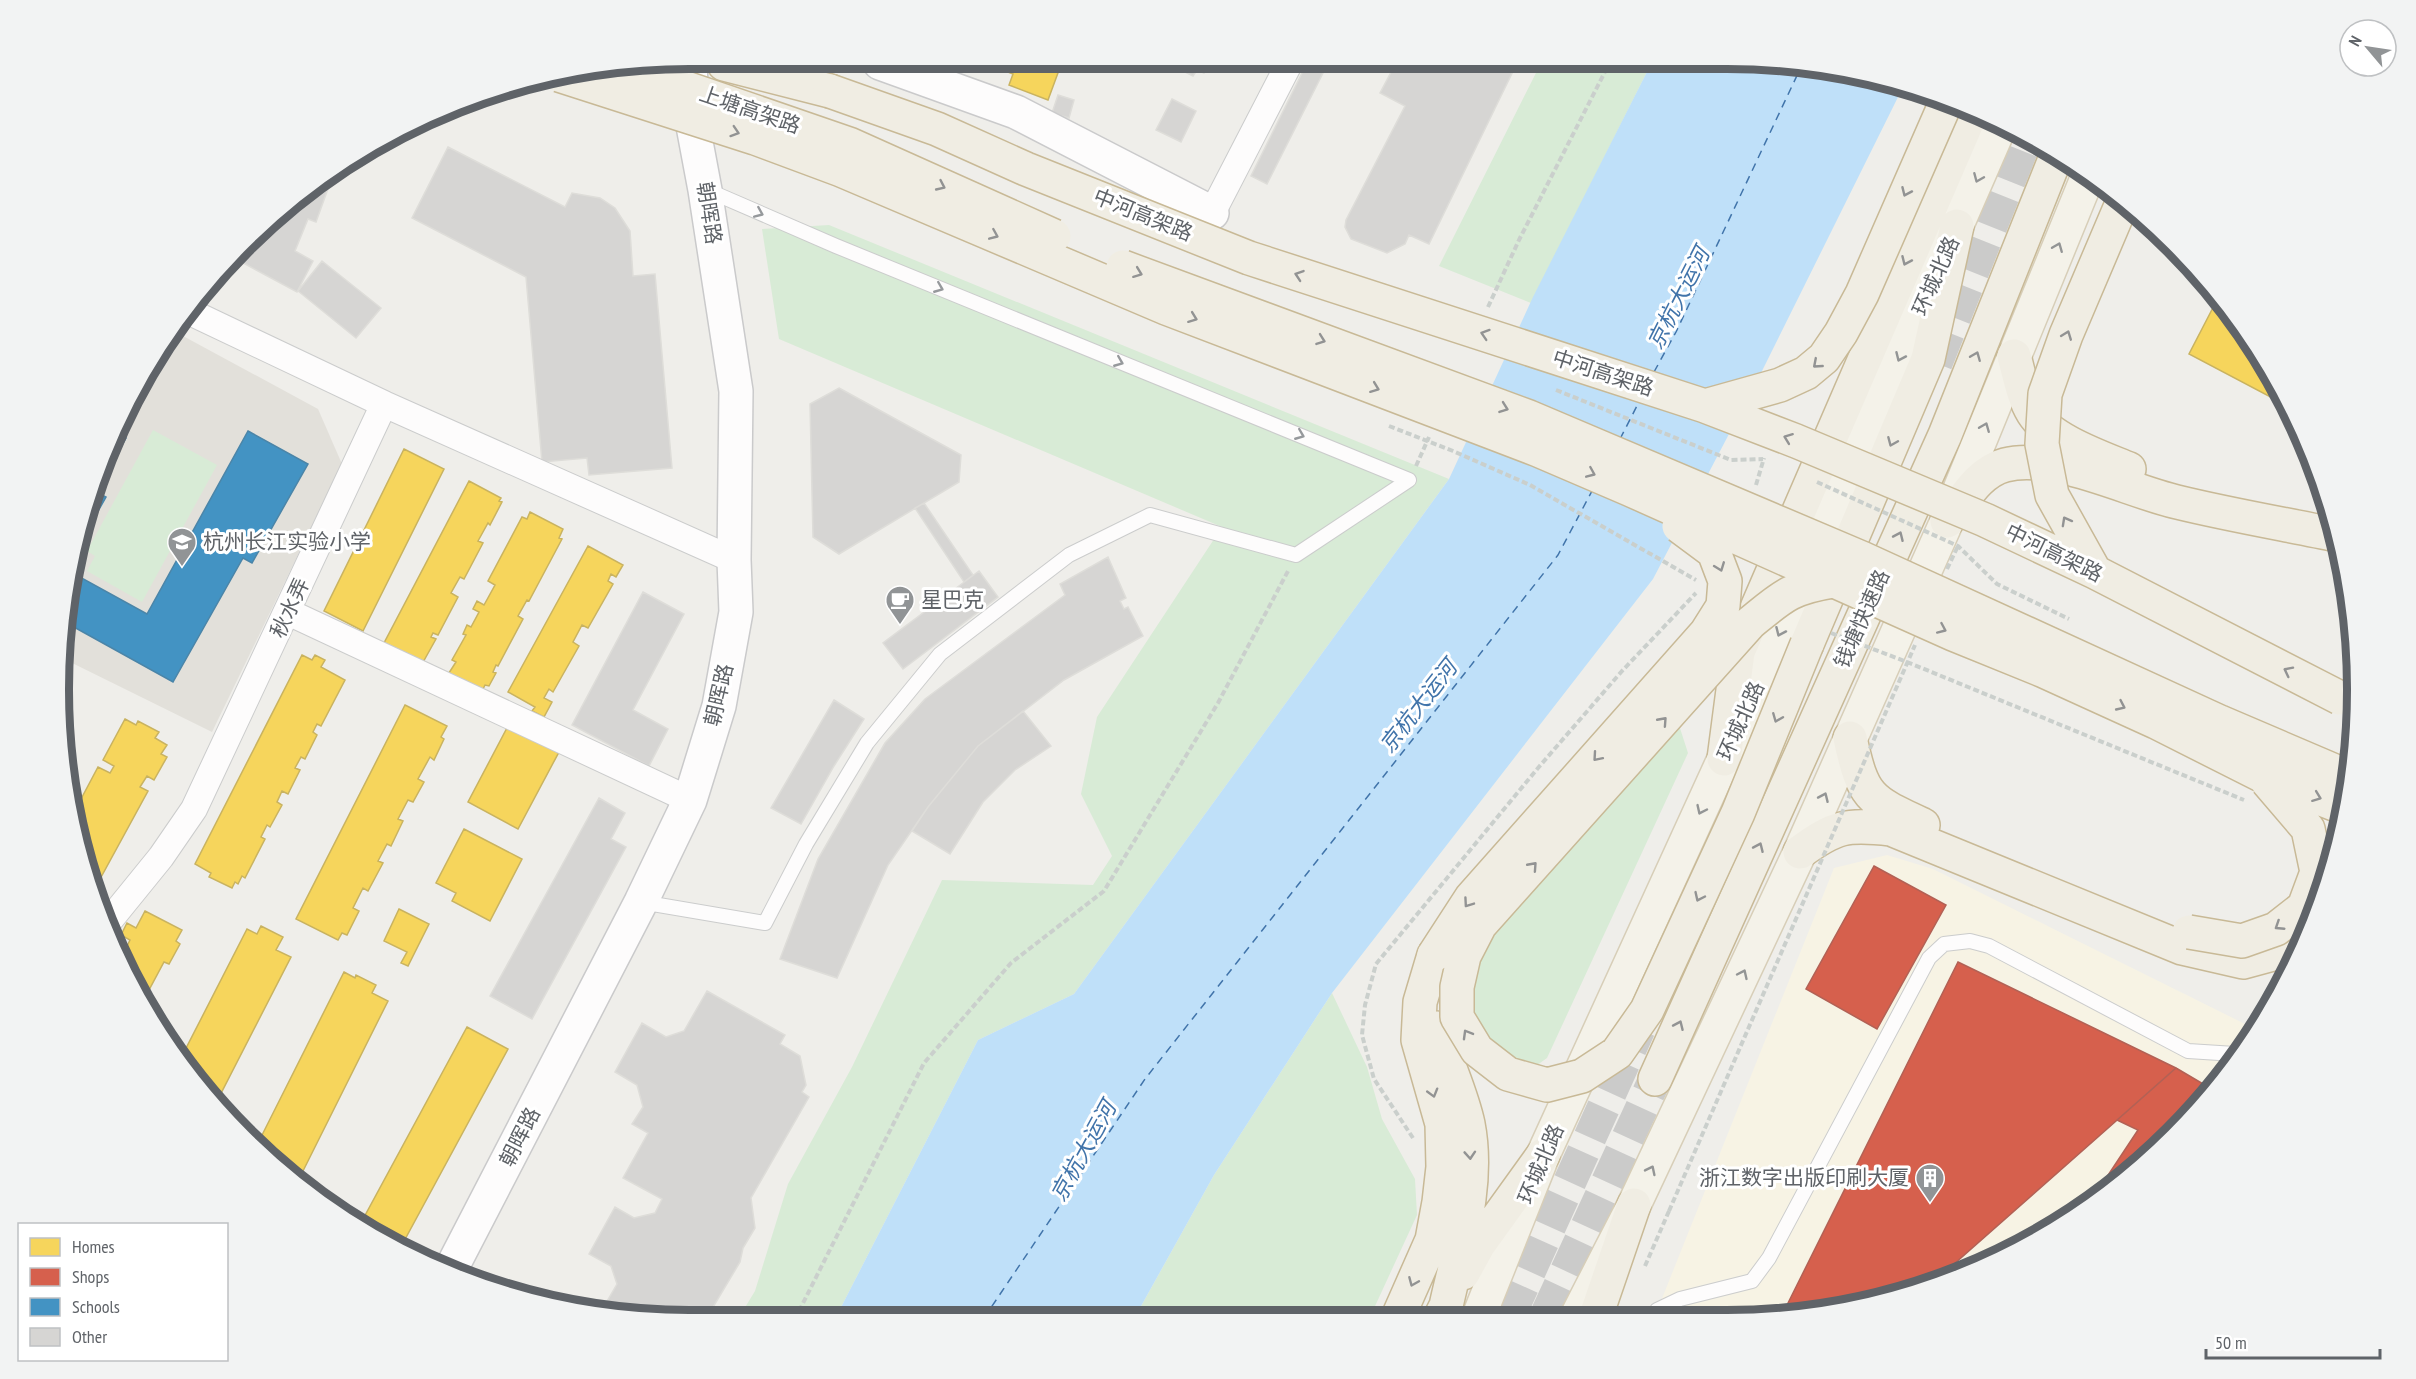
<svg xmlns="http://www.w3.org/2000/svg" width="2416" height="1379" font-family="'PT Sans Narrow','Noto Sans SC',sans-serif">
	<style>
		.commercial { fill: #f7f3e4 }
		.education { fill: #e2e0da }
		.green { fill: #d8ebd6 }
		.water { fill: #bfe0f9 }
		.homes { fill: #f6d55c; stroke: #c9b360; stroke-width: 1.5 }
		.shops { fill: #d6604d; stroke: #b26155; stroke-width: 1.5 }
		.schools { fill: #4393c3; stroke: #4b85a8; stroke-width: 1.5 }
		.lines { fill: none; stroke-linecap: round; stroke-linejoin: round }
		.ferry { stroke: #4174aa; stroke-width: 1.5; stroke-dasharray: 8 6; stroke-linecap: butt }
		.building { fill: #d6d5d3; stroke: #deddd9; stroke-width: 1.5 }
		.highway-tunnel { stroke: #cbcbca; stroke-width: 33; stroke-dasharray: 33 16; stroke-linecap: butt }
		.lane-casing { stroke: #cbcccc; stroke-width: 16 }
		.street-casing { stroke: #cbcccc; stroke-width: 28 }
		.secondary-casing { stroke: #cacacb; stroke-width: 36 }
		.primary-casing { stroke: #d7ceb8; stroke-width: 36 }
		.highway-casing { stroke: #c8b996; stroke-width: 36 }
		.path { stroke: #cacfcc; stroke-width: 4; stroke-dasharray: 6 3; stroke-linecap: butt }
		.lane { stroke: #fdfcfc; stroke-width: 14 }
		.street { stroke: #fdfcfc; stroke-width: 26 }
		.secondary { stroke: #fdfcfc; stroke-width: 33 }
		.primary { stroke: #f4f2e9; stroke-width: 33 }
		.highway { stroke: #f0ede3; stroke-width: 33 }
		.highway-bridge-casing { stroke: #c8b996; stroke-width: 36; stroke-linecap: butt }
		.path-bridge { stroke: #cacfcc; stroke-width: 4; stroke-dasharray: 6 3; stroke-linecap: butt }
		.highway-bridge { stroke: #f0ede3; stroke-width: 33 }
		.oneway { stroke: #929393 }
		.oneway2 { stroke: #939595 }
		.oneway3 { stroke: #96999c }
		.labels { text-anchor: middle; stroke-width: 6; stroke-linejoin: round; paint-order: stroke }
		.street-label { font-size: 21px; fill: #5f6368; stroke: #fff }
		.poi-label { font-size: 21px; fill: #5f6368; stroke: #fff; text-anchor: start }
		.water-label { font-size: 22px; font-style: italic; fill: #4174aa; stroke: #fff }
		.rim { fill: none; stroke: #5f6368; stroke-width: 8 }
	</style>
	<rect width="100%" height="100%" fill="#efeeea"/>
	<path class="commercial" d="M1887 855 1933 869 2253 1028 2250 1035 2173 1135 2077 1214 1930 1287 1809 1315 1655 1316 1834 868Z"/>
	<path class="education" d="M172 330 318 409 342 464 212 732 62 658 64 607 80 526 123 411Z"/>
	<path class="green" d="M1653 60 1531 303 1439 266 1542 61Z
		M829 225 1449 479 1074 994 978 1040 835 1319H738L755 1291 788 1184 852 1067 942 880 1093 885 1112 856 1081 794 1097 717 1222 527 779 339 762 229Z
		M153 430 217 465 142 602 87 571 95 556 87 551Z
		M1678 722 1688 753 1547 1058 1526 1073 1491 1068 1461 1008 1473 963 1502 908Z
		M1332 993 1367 1067 1382 1119 1415 1179 1417 1215 1370 1317H1135L1214 1175Z"/>
	<path class="water" d="M1653 60H1767L1903 87 1762 371 1653 579 1332 993 1214 1175 1135 1317 835 1319 978 1040 1074 994 1449 479 1533 297Z"/>
	<path class="homes" d="M1062 62 1048 100 1009 85 1013 74 1003 70 1006 63Z
		M2219 296 2227 306 2283 396 2280 402 2189 354Z
		M404 449 444 469 363 631 324 611Z
		M469 481 501 498 499 501 502 502 490 525 488 523 478 541 483 543 464 579 460 577 451 593 458 597 438 635 433 633 431 637 436 639 422 664 384 643Z
		M530 512 563 529 559 538 562 539 529 601 527 600 518 616 523 619 498 666 496 665 493 672 496 673 489 686 485 685 482 691 447 676 456 662 452 660 466 635 463 634 467 625 471 627 479 612 473 609 477 601 484 605 495 585 488 581 522 517 527 519Z
		M588 546 623 565 616 577 611 574 608 581 613 584 588 628 582 625 573 642 579 646 553 692 549 689 544 698 552 702 544 717 532 711 535 707 508 692Z
		M302 655 312 660 315 655 325 660 321 667 345 680 321 726 317 724 313 732 317 735 305 759 301 757 295 768 300 770 288 794 282 791 277 802 282 805 270 827 267 825 261 837 265 839 245 878 242 876 238 884 235 882 232 888 209 877 211 873 195 864Z
		M405 705 447 726 441 737 444 739 434 760 430 757 418 779 424 782 413 802 408 800 398 819 403 821 391 846 387 844 378 861 383 863 368 891 363 888 353 908 359 911 347 935 342 933 338 940 296 919Z
		M125 719 136 725 138 721 159 732 155 738 167 745 161 754 167 757 154 780 147 776 140 787 148 791 100 879 92 875 90 878 72 816 98 767 110 773 114 766 103 760Z
		M508 726 559 752 518 829 468 802Z
		M464 829 522 859 490 921 452 901 456 893 436 883Z
		M399 909 429 924 408 966 401 963 407 952 384 941Z
		M145 911 182 930 176 941 180 944 169 964 164 962 142 1003 117 951 119 947 125 950 130 940 121 935 127 923 136 928Z
		M261 926 283 937 276 950 291 957 215 1105 181 1058 247 929 257 934Z
		M344 972 355 978 356 975 376 985 372 993 388 1001 298 1181 274 1164 256 1147Z
		M467 1027 508 1049 403 1243 362 1221Z"/>
	<path class="shops" d="M1874 866 1946 905 1877 1029 1806 989Z
		M1958 962 2176 1068 1928 1287 1809 1315H1800L1788 1303Z
		M2176 1068 2210 1088 2173 1135 2089 1204 2138 1130 2117 1120Z"/>
	<path class="schools" d="M248 431 308 464 252 563 243 558 173 682 63 621 64 607 80 526 116 432 126 438 96 492 106 497 75 552 85 558 76 575 147 614Z"/>
	<g class="lines">
		<path class="ferry" d="M1654 372 1676 332 1801 67
			M1620 439 1640 400
			M984 1318 1145 1079 1558 555 1592 491"/>
	</g>
	<path class="building" d="M1308 61H1319L1327 65 1267 184 1251 176Z
		M1397 61H1518L1429 244 1409 235 1405 244 1387 253 1351 239 1345 227 1346 220 1405 106 1380 93Z
		M1177 62H1210L1204 73 1197 70 1193 76 1175 67Z
		M1058 95 1074 100 1069 118 1052 113Z
		M1172 99 1196 111 1181 142 1156 130Z
		M448 147 565 207 572 193 600 198 615 208 630 231 633 276 655 274 672 468 589 475 587 458 542 462 526 277 412 218Z
		M316 182 329 186 316 222 308 219 295 251 313 261 297 292 232 257 243 244 306 189Z
		M322 261 381 308 356 338 298 291Z
		M839 388 961 455 959 482 839 554 813 537 810 404Z
		M924 503 973 575 964 582 915 508Z
		M1108 557 1126 598 1120 601 1124 609 1128 607 1143 636 1064 680 978 746 928 807 888 865 837 978 780 959 818 859 885 743 925 699 1065 595 1060 584Z
		M979 571 998 597 903 669 883 643Z
		M643 592 684 614 633 710 668 729 649 766 572 725Z
		M834 700 864 719 834 766 801 824 771 808Z
		M1023 711 1051 746 1015 770 983 802 950 854 912 831 928 807 978 746Z
		M599 798 625 813 611 839 626 847 532 1019 490 996Z
		M707 991 785 1035 780 1044 800 1056 806 1085 802 1092 809 1097 751 1198 755 1228 743 1248 740 1262 706 1319H649L602 1310 617 1284 611 1266 589 1254 615 1207 634 1218 655 1213 662 1199 623 1178 648 1133 632 1124 643 1107 637 1085 615 1072 642 1023 666 1037 684 1031Z"/>
	<g class="lines">
		<path class="highway-tunnel" d="M1936 363 2027 136
			M1509 1316 1639 1029
			M1546 1316 1655 1079"/>
		<g class="lane-casing">
			<path id="lane" d="M641 902 765 923 806 844 867 743 940 654 1069 555 1150 515 1296 555 1409 480 836 246 707 190
				M1654 1316 1657 1310 1680 1299 1752 1281 1769 1258 1929 958 1944 944 1970 941 1989 946 2188 1051 2235 1054"/>
		</g>
		<g class="street-casing">
			<path id="street" d="M1212 213 1290 62
				M384 404 734 560
				M288 612 690 800
				M105 926 161 857 194 809 384 404 188 311"/>
		</g>
		<g class="secondary-casing">
			<path id="secondary" d="M880 63 1016 112 1212 213
				M450 1271 641 902 690 800 719 706 736 612 734 560 736 391 705 190 693 126 690 64"/>
		</g>
		<g class="primary-casing">
			<path id="primary" d="M1479 1316 1543 1155 1724 759 2001 124
				M1577 1316 1634 1205 1800 852 1947 521 2088 176"/>
		</g>
		<g class="highway-casing">
			<path id="highway" d="M724 64 830 91
				M2014 356C2019 374 2023 397 2033 413 2050 440 2100 457 2129 469
				M1947 521C1964 500 1978 472 2005 465 2053 452 2129 491 2177 502 2230 515 2284 524 2337 535
				M1807 644 1928 359 1957 226
				M1850 738C1863 798 1869 800 1923 825
				M1724 759 1738 652 1972 111
				M1800 852C1836 826 1846 824 1891 829L2182 948 2243 962 2284 951 2302 941
				M1437 1028C1445 1061 1461 1091 1468 1124 1480 1185 1459 1247 1446 1306L1441 1316
				M1655 1079 1945 435 2057 154
				M1463 1273 1479 1244 1543 1155
				M1596 1316 1634 1205
				M1398 1317 1432 1240 1439 1202 1443 1167 1442 1124 1418 1040 1420 1002 1434 955"/>
		</g>
		<path class="path" d="M1488 307 1519 240 1611 60
			M1416 466 1429 437
			M1756 485 1764 458
			M1413 1138 1374 1079 1362 1035 1365 1005 1376 964 1538 768 1622 671 1696 593
			M1645 1266 1669 1211
			M795 1319 924 1063 1011 963 1104 891 1218 703 1288 571"/>
		<use href="#lane" class="lane"/>
		<use href="#street" class="street"/>
		<use href="#secondary" class="secondary"/>
		<use href="#primary" class="primary"/>
		<use href="#highway" class="highway"/>
		<g class="highway-bridge-casing">
			<path id="highway-bridge" d="M616 64 849 144 1054 236
				M559 75 755 138 841 170 1166 308 1538 450 1629 489 1953 634 2044 671 2156 722 2261 775 2344 808
				M830 91 937 129 1026 169 1249 258 1705 406 1796 441 1985 520 2095 572 2340 698
				M1123 267 1529 417 1864 559 2220 722 2351 778
				M1705 406 1780 385 1806 373 1824 358 1841 333 1862 294 1947 100
				M2095 572 2052 495 2042 444 2045 394 2066 335 2123 201
				M1807 644 1738 813 1647 1010 1617 1053 1582 1076 1547 1085 1508 1074 1477 1050 1457 1017V987L1464 956 1480 925 1750 623C1783 596 1790 588 1833 581
				M2189 932 2242 941 2276 929 2304 907 2317 872 2308 829 2267 781
				M1434 955 1471 898 1706 633 1723 606 1725 581 1714 552 1679 526"/>
		</g>
		<path class="path-bridge" d="M1556 390 1731 460 1763 459
			M1389 426 1453 451 1530 485 1696 580
			M1817 482 1958 546 1997 584 2069 619
			M1947 569 1958 546
			M1831 633 1907 662 2244 800
			M1669 1211 1915 645"/>
		<use href="#highway-bridge" class="highway-bridge"/>
	</g>
	<defs><path id="oneway-chevron" d="M-2-3.5L2.5 0L-2 3.5" fill="none" stroke-width="1.6" stroke-linecap="round" stroke-linejoin="round" transform="scale(1.5)"/></defs>
	<g class="oneway">
		<use href="#oneway-chevron" transform="translate(735 132) rotate(18)"/>
		<use href="#oneway-chevron" transform="translate(941 186) rotate(25)"/>
		<use href="#oneway-chevron" transform="translate(1906 192) rotate(114)"/>
		<use href="#oneway-chevron" transform="translate(994 235) rotate(23)"/>
		<use href="#oneway-chevron" transform="translate(1906 261) rotate(114)"/>
		<use href="#oneway-chevron" transform="translate(1138 273) rotate(21)"/>
		<use href="#oneway-chevron" transform="translate(1299 275) rotate(-161)"/>
		<use href="#oneway-chevron" transform="translate(1193 318) rotate(21)"/>
		<use href="#oneway-chevron" transform="translate(1485 334) rotate(-162)"/>
		<use href="#oneway-chevron" transform="translate(2067 335) rotate(-69)"/>
		<use href="#oneway-chevron" transform="translate(1321 340) rotate(20)"/>
		<use href="#oneway-chevron" transform="translate(1976 356) rotate(-68)"/>
		<use href="#oneway-chevron" transform="translate(1817 364) rotate(139)"/>
		<use href="#oneway-chevron" transform="translate(1375 388) rotate(21)"/>
		<use href="#oneway-chevron" transform="translate(1504 408) rotate(20)"/>
		<use href="#oneway-chevron" transform="translate(1788 438) rotate(-159)"/>
		<use href="#oneway-chevron" transform="translate(1892 442) rotate(113)"/>
		<use href="#oneway-chevron" transform="translate(1591 473) rotate(23)"/>
		<use href="#oneway-chevron" transform="translate(2066 521) rotate(-119)"/>
		<use href="#oneway-chevron" transform="translate(1899 536) rotate(-66)"/>
		<use href="#oneway-chevron" transform="translate(1720 567) rotate(69)"/>
		<use href="#oneway-chevron" transform="translate(1942 629) rotate(24)"/>
		<use href="#oneway-chevron" transform="translate(2288 671) rotate(-153)"/>
		<use href="#oneway-chevron" transform="translate(2121 706) rotate(25)"/>
		<use href="#oneway-chevron" transform="translate(1777 718) rotate(112)"/>
		<use href="#oneway-chevron" transform="translate(1663 721) rotate(-48)"/>
		<use href="#oneway-chevron" transform="translate(1597 757) rotate(131)"/>
		<use href="#oneway-chevron" transform="translate(2317 797) rotate(21)"/>
		<use href="#oneway-chevron" transform="translate(1759 847) rotate(-66)"/>
		<use href="#oneway-chevron" transform="translate(1533 866) rotate(-48)"/>
		<use href="#oneway-chevron" transform="translate(1699 897) rotate(115)"/>
		<use href="#oneway-chevron" transform="translate(1468 903) rotate(125)"/>
		<use href="#oneway-chevron" transform="translate(2279 926) rotate(147)"/>
		<use href="#oneway-chevron" transform="translate(1679 1025) rotate(-66)"/>
		<use href="#oneway-chevron" transform="translate(1467 1034) rotate(-120)"/>
		<use href="#oneway-chevron" transform="translate(1433 1093) rotate(74)"/>
		<use href="#oneway-chevron" transform="translate(1470 1155) rotate(86)"/>
		<use href="#oneway-chevron" transform="translate(1413 1282) rotate(113)"/>
	</g>
	<g class="oneway2">
		<use href="#oneway-chevron" transform="translate(1978 178) rotate(113)"/>
		<use href="#oneway-chevron" transform="translate(2058 247) rotate(-68)"/>
		<use href="#oneway-chevron" transform="translate(1900 357) rotate(114)"/>
		<use href="#oneway-chevron" transform="translate(1985 427) rotate(-68)"/>
		<use href="#oneway-chevron" transform="translate(1780 632) rotate(114)"/>
		<use href="#oneway-chevron" transform="translate(1824 797) rotate(-66)"/>
		<use href="#oneway-chevron" transform="translate(1701 810) rotate(115)"/>
		<use href="#oneway-chevron" transform="translate(1743 974) rotate(-65)"/>
		<use href="#oneway-chevron" transform="translate(1651 1170) rotate(-64)"/>
	</g>
	<g class="oneway3">
		<use href="#oneway-chevron" transform="translate(759 213) rotate(23)"/>
		<use href="#oneway-chevron" transform="translate(939 288) rotate(22)"/>
		<use href="#oneway-chevron" transform="translate(1119 362) rotate(22)"/>
		<use href="#oneway-chevron" transform="translate(1300 435) rotate(22)"/>
	</g>
	<defs>
		<g id="school-pin" transform="scale(1.5)"><path d="M0 17L-7.5 6A9.5 9.5 0 1 1 7.5 6Z" fill="#919496" stroke="#fff"/><path d="M0-5L7-2L0 1L-7-2ZM-4 1L0 2.5L4 1V4Q0 6-4 4Z" fill="#fff"/></g>
		<g id="cafe-pin" transform="scale(1.5)"><path d="M0 17L-7.5 6A9.5 9.5 0 1 1 7.5 6Z" fill="#919496" stroke="#fff"/><path d="M-5.5-4.5H6V0H3Q3 3.5 0 3.5H-2.5Q-5.5 3.5-5.5 0ZM3-3.2v2h1.7v-2ZM-6 4.5H4V6H-6Z" fill="#fff"/></g>
		<g id="building-pin" transform="scale(1.5)"><path d="M0 17L-7.5 6A9.5 9.5 0 1 1 7.5 6Z" fill="#919496" stroke="#fff"/><path d="M-4-6H4V6H1V3H-1V6H-4ZM-2.5-4.3h1.7v1.8h-1.7ZM.8-4.3h1.7v1.8H.8ZM-2.5-1h1.7V.8h-1.7ZM.8-1h1.7V.8H.8Z" fill="#fff"/></g>
	</defs>
	<g fill-rule="evenodd">
		<use href="#school-pin" x="182" y="542"/>
		<use href="#cafe-pin" x="900" y="600"/>
		<use href="#building-pin" x="1930" y="1178"/>
	</g>
	<g class="labels">
		<g class="street-label">
			<text transform="translate(750 110) rotate(19)" y="7">上塘高架路</text>
			<text transform="translate(709 213) rotate(81)" y="7">朝晖路</text>
			<text transform="translate(1143 215) rotate(22)" y="7">中河高架路</text>
			<text transform="translate(1936 276) rotate(-66)" y="7">环城北路</text>
			<text transform="translate(1603 373) rotate(18)" y="7">中河高架路</text>
			<text transform="translate(2054 553) rotate(26)" y="7">中河高架路</text>
			<text transform="translate(290 608) rotate(-65)" y="7">秋水弄</text>
			<text transform="translate(1862 619) rotate(-66)" y="7">钱塘快速路</text>
			<text transform="translate(719 695) rotate(-77)" y="7">朝晖路</text>
			<text transform="translate(1741 721) rotate(-66)" y="7">环城北路</text>
			<text transform="translate(520 1137) rotate(-63)" y="7">朝晖路</text>
			<text transform="translate(1541 1164) rotate(-67)" y="7">环城北路</text>
		</g>
		<g class="poi-label">
			<text x="203" y="549">杭州长江实验小学</text>
			<text x="921" y="607">星巴克</text>
			<text x="1909" y="1185" text-anchor="end">浙江数字出版印刷大厦</text>
		</g>
		<g class="water-label">
			<text transform="translate(1678 298) rotate(-63)" y="8">京杭大运河</text>
			<text transform="translate(1418 706) rotate(-52)" y="8">京杭大运河</text>
			<text transform="translate(1083 1151) rotate(-61)" y="8">京杭大运河</text>
		</g>
	</g>
	<path d="M0 0H2416V1379H0ZM689 69H1727A620 620 0 0 1 2347 689V690A620 620 0 0 1 1727 1310H689A620 620 0 0 1 69 690V689A620 620 0 0 1 689 69Z" fill="#f2f3f3" fill-rule="evenodd"/>
	<path class="rim" d="M689 69H1727A620 620 0 0 1 2347 689V690A620 620 0 0 1 1727 1310H689A620 620 0 0 1 69 690V689A620 620 0 0 1 689 69Z"/>
	<rect x="18" y="1223" width="210" height="138" fill="#ffffff" stroke="#bfc1c3" stroke-width="1.5"/>
	<rect x="30" y="1238" width="30" height="18" fill="#f6d55c" stroke="#bfc1c3" stroke-width="1.5"/>
	<text x="72" y="1253" font-size="18" fill="#5f6368">Homes</text>
	<rect x="30" y="1268" width="30" height="18" fill="#d6604d" stroke="#bfc1c3" stroke-width="1.5"/>
	<text x="72" y="1283" font-size="18" fill="#5f6368">Shops</text>
	<rect x="30" y="1298" width="30" height="18" fill="#4393c3" stroke="#bfc1c3" stroke-width="1.5"/>
	<text x="72" y="1313" font-size="18" fill="#5f6368">Schools</text>
	<rect x="30" y="1328" width="30" height="18" fill="#d6d5d3" stroke="#bfc1c3" stroke-width="1.5"/>
	<text x="72" y="1343" font-size="18" fill="#5f6368">Other</text>
	<g transform="translate(2368 48) rotate(299)"><circle r="28" fill="#ffffff" stroke="#bfc1c3" stroke-width="1.5"/>
	<path d="M0-4.5L10 22L0 15L-10 22Z" fill="#919496"/>
	<text y="-9" font-size="16" font-weight="bold" text-anchor="middle" fill="#5f6368">N</text>
	</g>
	<path d="M2206 1349v9h174v-9" fill="none" stroke="#5f6368" stroke-width="3"/>
	<text x="2215" y="1349" font-size="18" fill="#5f6368" stroke="#ffffff" stroke-width="4.5" paint-order="stroke">50 m</text>
</svg>
